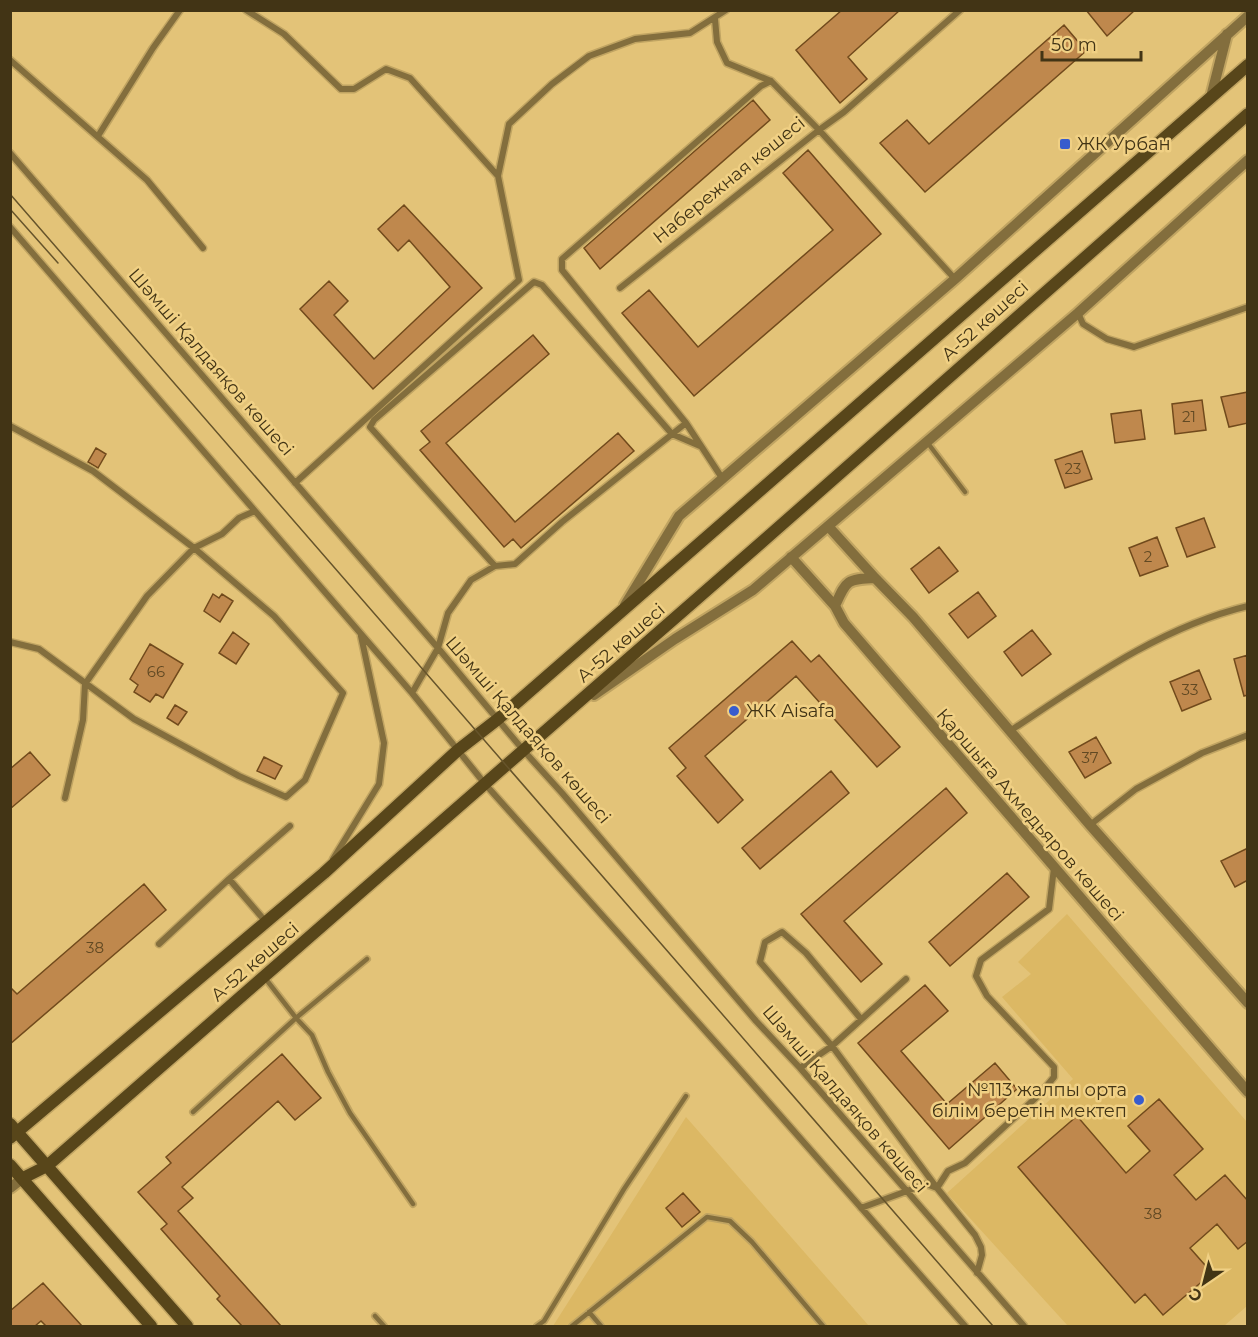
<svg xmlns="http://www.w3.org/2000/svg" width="1258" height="1337" font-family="Montserrat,sans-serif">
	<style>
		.built { fill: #dcb864 }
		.building { fill: #bf884d; stroke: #714a1c; stroke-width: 1.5 }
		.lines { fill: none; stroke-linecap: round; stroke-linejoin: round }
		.service-casing { stroke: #c0a462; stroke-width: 8 }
		.minor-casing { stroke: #c0a462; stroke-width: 9 }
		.tertiary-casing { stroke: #c0a462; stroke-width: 14 }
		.secondary-casing { stroke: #c0a462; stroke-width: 15 }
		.service { stroke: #836e3d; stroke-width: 4.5 }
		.minor { stroke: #836e3d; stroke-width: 6 }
		.tertiary { stroke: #836e3d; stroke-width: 10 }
		.secondary { stroke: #58461a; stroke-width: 12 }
		.tram { stroke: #66542b; stroke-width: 1.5 }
		.poi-dot { fill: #385ccd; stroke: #f0d084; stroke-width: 2 }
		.labels { text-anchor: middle; stroke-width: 5; stroke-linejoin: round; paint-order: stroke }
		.number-label { font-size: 15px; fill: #614923 }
		.poi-label { font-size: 18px; fill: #423415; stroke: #f0d084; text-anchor: start }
		.street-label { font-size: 18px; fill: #423415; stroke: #f0d084 }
	</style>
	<rect width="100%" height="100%" fill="#e3c378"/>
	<path class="built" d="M1067 914 1247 1122V1306L1224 1326H1068L947 1193 1073 1079 1002 997 1031 974 1018 962Z
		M686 1117 869 1326H553Z"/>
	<path class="building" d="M842 10H900L848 57 867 79 840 103 796 50Z
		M1086 10H1135L1107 36Z
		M1064 25 1086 51 925 192 880 143 907 120 929 144Z
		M753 100 770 120 600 269 584 248Z
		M808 150 881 234 694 396 622 313 649 290 698 347 833 230 783 173Z
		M404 205 482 288 373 389 300 309 329 281 348 301 334 315 374 359 450 287 409 240 398 251 378 229Z
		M533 335 549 354 446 443 515 522 618 433 634 451 521 548 513 539 504 547 420 450 430 442 421 431Z
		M1248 392V423L1229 427 1221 397Z
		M1202 400 1206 430 1175 434 1172 404Z
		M1141 410 1145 439 1115 443 1111 414Z
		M96 448 106 454 98 468 88 462Z
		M1082 451 1092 479 1065 488 1055 460Z
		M1204 518 1215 547 1187 557 1176 528Z
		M1157 537 1168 566 1140 576 1129 548Z
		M939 547 958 571 929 593 911 569Z
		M978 592 996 616 968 638 949 614Z
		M213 594 219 598 222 594 233 601 220 622 204 611Z
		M1032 630 1051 654 1022 676 1004 652Z
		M233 632 249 644 236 664 219 653Z
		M792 641 811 662 819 655 900 747 877 767 796 676 705 756 743 800 718 823 677 776 686 768 669 748Z
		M150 644 183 664 163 698 156 694 150 702 134 692 138 685 130 679Z
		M1248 655V695L1244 696 1234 659Z
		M1199 670 1211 699 1182 711 1170 682Z
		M175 705 187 712 178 725 167 718Z
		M1096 737 1111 763 1085 778 1069 752Z
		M30 752 50 775 10 809V769Z
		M264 757 282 766 275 779 257 771Z
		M831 771 849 793 760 869 742 848Z
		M946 788 967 813 844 921 882 964 861 982 801 914Z
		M1248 848V880L1235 887 1221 861Z
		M1007 873 1029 897 950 966 929 942Z
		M144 884 166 910 10 1044V987L17 994Z
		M925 985 948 1011 901 1051 947 1104 995 1063 1017 1089 949 1149 858 1043Z
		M282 1054 321 1098 295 1120 278 1101 182 1187 193 1198 178 1211 281 1326H242L217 1299 220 1296 161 1229 167 1224 138 1192 171 1163 166 1157Z
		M1159 1099 1203 1149 1174 1175 1196 1200 1225 1175 1248 1201V1241L1238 1249 1217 1224 1190 1248 1212 1273 1163 1315 1145 1294 1135 1303 1018 1167 1077 1116 1126 1173 1150 1151 1128 1126Z
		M683 1193 700 1212 682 1227 666 1208Z
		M43 1283 82 1326H46L41 1321 35 1326H10V1311Z"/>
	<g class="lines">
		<g class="service-casing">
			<path id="service" d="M927 442 965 492
				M367 959 296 1018 312 1035 328 1072 350 1113 413 1204
				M193 1112 296 1018 265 978
				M589 1312 601 1326
				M375 1316 384 1326
				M537 1326 544 1321 624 1189 686 1096
				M572 1326 707 1217 730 1221 752 1242 823 1326"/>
		</g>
		<g class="minor-casing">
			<path id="minor" d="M246 10 284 34 341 89H354L386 69 410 78 498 176
				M10 60 147 180 203 248
				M98 136 153 48 180 10
				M10 153 438 648 524 751 562 793 756 1021 800 1068 1024 1326
				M10 227 412 693 485 784 734 1063 965 1326
				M955 279 819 130 844 112 960 10
				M620 288 819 130 771 81 727 63 717 42 715 19
				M1078 313 1083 324 1107 339 1134 347 1248 307
				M686 423 562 270V259L761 86 771 81
				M10 426 93 471 194 548 274 616 343 693 305 780 286 797 239 776 134 719 39 649 10 642
				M295 483 519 280 498 176 509 124 552 84 589 56 635 39 690 33 726 10
				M495 566 370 427 374 420 534 282 542 285 672 434 700 446
				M412 693 438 648 448 613 471 580 495 566 515 564 562 522 686 423 722 478
				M1010 731C1084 682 1160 627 1248 606
				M65 798 83 720 85 684 147 596 194 548 222 534 239 518 255 511
				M1090 825 1136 789 1202 753 1248 735
				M333 859 379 784 384 743 361 636
				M229 879 290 826
				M159 944 229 879 266 922
				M861 1019 806 953 782 932 765 942 760 962 832 1046 906 979
				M800 1068 832 1046 937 1188 948 1171 965 1163 1041 1093 1054 1077V1067L987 996 976 976 981 960 1049 909 1054 868
				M861 1208 926 1184 937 1188 975 1235 981 1247 982 1255 977 1273"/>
		</g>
		<g class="tertiary-casing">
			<path id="tertiary" d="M1211 97 1227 34
				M828 526 875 578 913 617 1090 825 1248 1003
				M791 557 835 606 844 623 1248 1092
				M625 605 679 516 955 279 1248 16
				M835 606C846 581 846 579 875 578
				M594 695 675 639 753 590 1078 313 1248 160
				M10 1188 23 1178"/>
		</g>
		<g class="secondary-casing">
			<path id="secondary" d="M10 1124 187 1326
				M10 1138 324 873 458 750 498 719 1248 65
				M10 1165 151 1326
				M23 1178 47 1166C449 818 849 466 1248 114"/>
		</g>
		<use href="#service" class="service"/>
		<use href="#minor" class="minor"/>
		<use href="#tertiary" class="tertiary"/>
		<use href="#secondary" class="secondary"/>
		<path class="tram" d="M10 194 993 1326
			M10 209 58 263"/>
	</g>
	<g class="poi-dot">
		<rect x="1059" y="138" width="12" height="12" rx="3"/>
		<circle cx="734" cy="711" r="6"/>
		<circle cx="1139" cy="1100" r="6"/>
	</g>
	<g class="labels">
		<g class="number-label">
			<text x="1189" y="422">21</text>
			<text x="1073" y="474">23</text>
			<text x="1148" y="562">2</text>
			<text x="156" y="677">66</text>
			<text x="1190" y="695">33</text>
			<text x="1090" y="763">37</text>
			<text x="95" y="953">38</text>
			<text x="1153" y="1219">38</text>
		</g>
		<g class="poi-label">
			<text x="1077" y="150">ЖК Урбан</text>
			<text x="746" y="717">ЖК Aisafa</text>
			<text x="1127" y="1096" text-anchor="end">№113 жалпы орта<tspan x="1127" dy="21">білім беретін мектеп</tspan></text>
		</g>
		<g class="street-label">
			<text transform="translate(729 180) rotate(-39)" y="6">Набережная көшесі</text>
			<text transform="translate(985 321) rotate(-42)" y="6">А-52 көшесі</text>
			<text transform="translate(211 362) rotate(49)" y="6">Шәмші Қалдаяқов көшесі</text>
			<text transform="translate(621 643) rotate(-41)" y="6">А-52 көшесі</text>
			<text transform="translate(528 730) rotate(49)" y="6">Шәмші Қалдаяқов көшесі</text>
			<text transform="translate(1030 815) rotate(49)" y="6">Қаршыға Ахмедьяров көшесі</text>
			<text transform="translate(255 962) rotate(-41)" y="6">А-52 көшесі</text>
			<text transform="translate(845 1099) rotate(49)" y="6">Шәмші Қалдаяқов көшесі</text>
		</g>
	</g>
	<rect width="1258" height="1337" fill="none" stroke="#423415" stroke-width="24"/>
	<g transform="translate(1204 1283) rotate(215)" stroke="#f0d084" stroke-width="4.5" paint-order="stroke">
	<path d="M0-4.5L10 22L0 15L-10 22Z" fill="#423415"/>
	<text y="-9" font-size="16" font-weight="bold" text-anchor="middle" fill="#423415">С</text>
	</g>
	<path d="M1042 51v9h99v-9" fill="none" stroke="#423415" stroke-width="3"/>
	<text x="1051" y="51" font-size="18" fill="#423415" stroke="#f0d084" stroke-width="4.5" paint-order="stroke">50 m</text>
</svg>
